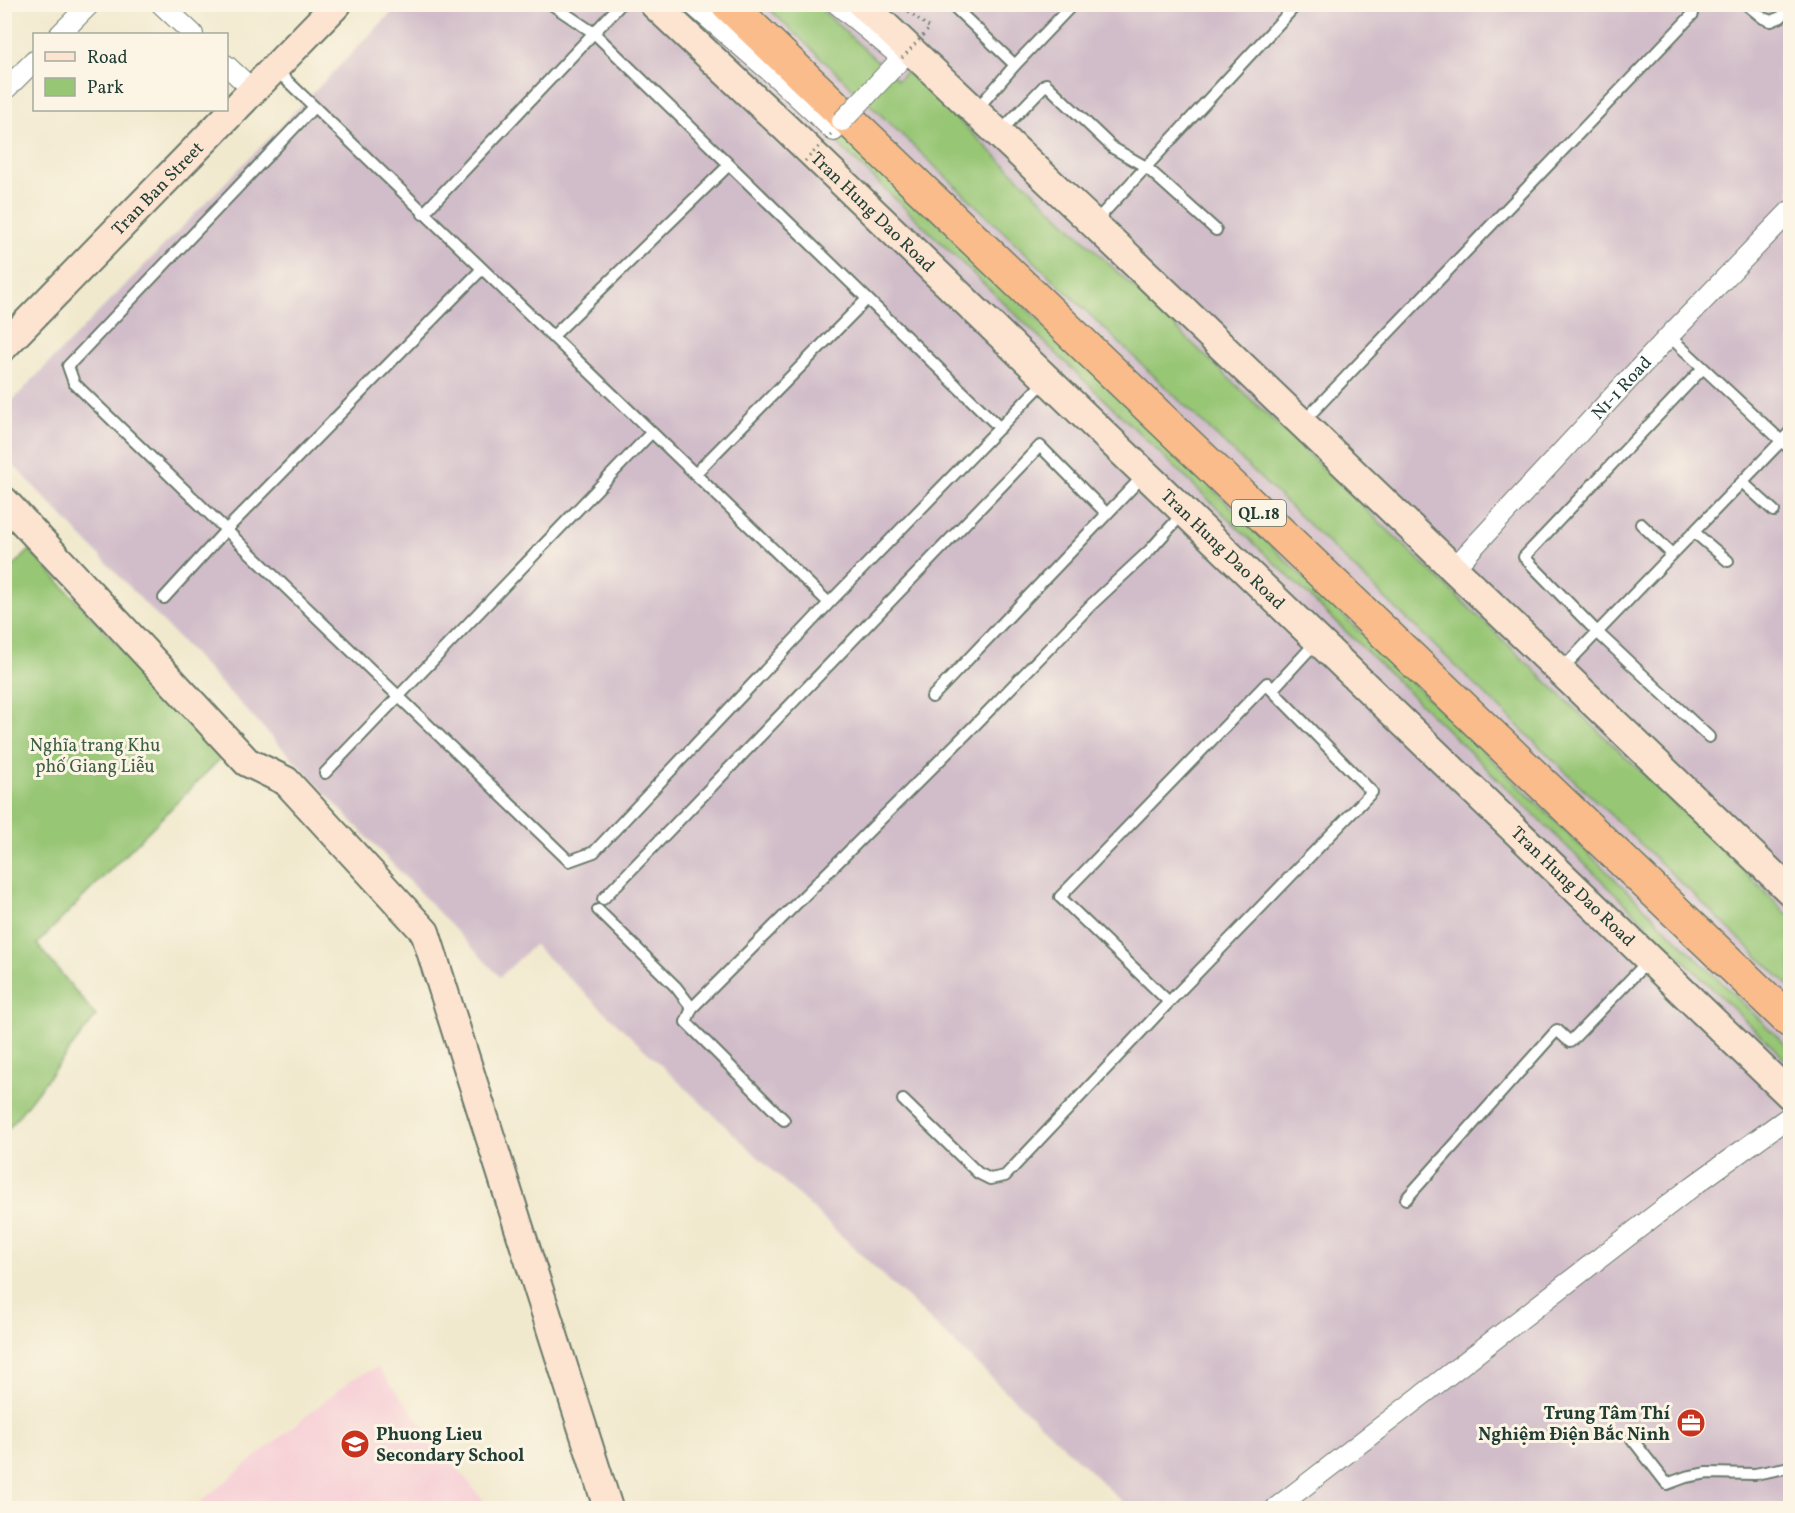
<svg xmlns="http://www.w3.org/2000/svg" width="1795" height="1513" font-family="Vollkorn,serif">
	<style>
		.built { fill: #f6cfd6 }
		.industrial { fill: #d1bdc9 }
		.green { fill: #97c674; stroke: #5b8254; stroke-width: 1.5 }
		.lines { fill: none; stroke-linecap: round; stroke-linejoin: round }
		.lane-casing { stroke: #68796a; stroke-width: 14 }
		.street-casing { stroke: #68796a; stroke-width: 22 }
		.secondary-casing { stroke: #68796a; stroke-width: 32 }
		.highway-casing { stroke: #68796a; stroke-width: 36 }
		.path { stroke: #68796a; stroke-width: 3; stroke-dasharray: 1.5 4.5; stroke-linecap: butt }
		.lane { stroke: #fff; stroke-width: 10 }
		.street { stroke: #fff; stroke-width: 20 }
		.secondary { stroke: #fde4d1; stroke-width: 28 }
		.highway { stroke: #fabc8b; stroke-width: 33 }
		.street-bridge-casing { stroke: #68796a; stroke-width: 22; stroke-linecap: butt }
		.path-bridge { stroke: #68796a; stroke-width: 3; stroke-dasharray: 1.5 4.5; stroke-linecap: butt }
		.street-bridge { stroke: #fff; stroke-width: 20 }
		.labels { text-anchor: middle; stroke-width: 6; stroke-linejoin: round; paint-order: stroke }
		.shield { fill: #fcf5e5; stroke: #617469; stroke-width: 1.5 }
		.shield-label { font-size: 16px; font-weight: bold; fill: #1f3d34 }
		.street-label { font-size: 18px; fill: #1f3d34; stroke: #fcf5e5 }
		.park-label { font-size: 18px; fill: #3d5f44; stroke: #fcf5e5 }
		.poi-label { font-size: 18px; font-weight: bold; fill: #1f3d34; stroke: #fcf5e5; text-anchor: end }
	</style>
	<rect width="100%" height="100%" fill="#fcf5e5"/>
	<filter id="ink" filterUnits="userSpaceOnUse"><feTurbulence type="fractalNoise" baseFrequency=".0167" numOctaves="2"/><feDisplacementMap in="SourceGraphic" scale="12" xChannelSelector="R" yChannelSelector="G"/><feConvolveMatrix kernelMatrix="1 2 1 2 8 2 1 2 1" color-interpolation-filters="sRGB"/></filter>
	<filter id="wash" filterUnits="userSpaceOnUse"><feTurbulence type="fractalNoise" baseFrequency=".008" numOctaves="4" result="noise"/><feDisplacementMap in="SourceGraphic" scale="24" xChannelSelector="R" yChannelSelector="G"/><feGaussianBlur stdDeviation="1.35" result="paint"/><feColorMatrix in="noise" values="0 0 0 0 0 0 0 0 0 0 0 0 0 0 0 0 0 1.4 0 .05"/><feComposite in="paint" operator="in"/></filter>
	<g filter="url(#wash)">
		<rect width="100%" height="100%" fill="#f1e9ce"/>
		<path class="built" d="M377 1367 489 1508H193L352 1379Z"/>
		<path class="industrial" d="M399 5H1790V1508H1129L534 945 500 977 5 456V408Z"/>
		<path class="green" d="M765 5H816L898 80 907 71 1724 851 1790 917V987C1448 660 1109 330 765 5Z
			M847 134 1790 1049V1064L1362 647 837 143Z
			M30 550 221 758 37 944 96 1016 9 1128 5 1123 4 575Z"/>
	</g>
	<g filter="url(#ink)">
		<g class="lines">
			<g class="lane-casing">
				<path id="lane" d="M551 4 594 33 1000 428
					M951 4 1015 65
					M1746 4 1763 18 1771 21 1781 17 1790 7
					M275 69 829 603
					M313 108 68 366 74 383 569 861 594 852 829 603 1046 380
					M976 110 1015 65 1073 4
					M999 133 1046 84 1113 148 1146 167 1216 230
					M423 214 621 4
					M1094 223 1297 4
					M1669 336 1790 449
					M552 337 729 165
					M1703 368 1524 557 1597 632 1709 737
					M1302 423 1693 14
					M695 474 867 299
					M1742 482 1774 511
					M1641 524 1672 554
					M1694 532 1728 561
					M164 598 226 530 481 270
					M1560 671 1790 432
					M932 697 1145 474
					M325 773 651 433
					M603 899 1040 446 1107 514
					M598 910 676 987 692 1008 686 1022 784 1120
					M1169 1002 1060 897 1267 683 1273 690
					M692 1008 973 727 1091 605 1150 550 1184 512
					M903 1100 978 1173 990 1179 1005 1176 1169 1002 1372 792 1272 690 1318 640
					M1406 1199 1557 1030 1570 1042 1649 960
					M1632 1439 1667 1484 1686 1477 1707 1473 1755 1474 1790 1467"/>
			</g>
			<g class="street-casing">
				<g id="street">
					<path d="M161 4 193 34"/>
					<path d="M692 4 774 75 834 131 842 121"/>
					<path d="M837 4 902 58 866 96"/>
					<path d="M60 34 90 4"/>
					<path d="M226 65 253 90"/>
					<path d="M4 91 34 61"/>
					<path id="s1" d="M1454 568 1669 336 1790 211"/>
					<path d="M1276 1508 1693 1186 1790 1116"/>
				</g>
			</g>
			<g class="secondary-casing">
				<g id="secondary">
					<path id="s2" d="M654 4 787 129 1790 1095"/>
					<path d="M862 4 1094 224 1790 891"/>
					<path id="s3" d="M4 346 337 4"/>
					<path d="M4 501 247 762 286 781 425 932 608 1508"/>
				</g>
			</g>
			<g class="highway-casing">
				<path id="highway" d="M728 4 1790 1021"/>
			</g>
			<path class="path" d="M899 4 930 28"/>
			<use href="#lane" class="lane"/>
			<use href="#street" class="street"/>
			<use href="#secondary" class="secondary"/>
			<use href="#highway" class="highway"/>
			<g class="street-bridge-casing">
				<path id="street-bridge" d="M842 121 866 96"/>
			</g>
			<path class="path-bridge" d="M902 58 930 28
				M805 161 831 134"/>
			<use href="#street-bridge" class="street-bridge"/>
		</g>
	</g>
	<defs>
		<g id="office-disc" transform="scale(1.5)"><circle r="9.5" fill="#c8321e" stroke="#fcf5e5"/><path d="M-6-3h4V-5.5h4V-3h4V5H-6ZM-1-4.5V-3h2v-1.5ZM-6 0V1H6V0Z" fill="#fff"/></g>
		<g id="school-disc" transform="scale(1.5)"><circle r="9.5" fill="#c8321e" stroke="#fcf5e5"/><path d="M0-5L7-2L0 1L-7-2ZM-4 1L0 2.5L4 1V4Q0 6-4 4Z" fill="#fff"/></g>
	</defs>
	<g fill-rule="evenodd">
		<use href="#office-disc" x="1691" y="1423"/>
		<use href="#school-disc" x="355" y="1444"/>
	</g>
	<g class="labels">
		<rect class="shield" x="1232" y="500" width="54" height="26" rx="4.5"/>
		<g class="shield-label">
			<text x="1259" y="519">QL.18</text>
		</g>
		<g class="street-label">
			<text dy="6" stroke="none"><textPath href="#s3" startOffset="220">Tran Ban Street</textPath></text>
			<text dy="6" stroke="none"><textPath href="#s2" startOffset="302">Tran Hung Dao Road</textPath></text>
			<text dy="6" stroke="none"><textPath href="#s1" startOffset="246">N1-1 Road</textPath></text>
			<text dy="6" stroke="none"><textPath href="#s2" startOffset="788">Tran Hung Dao Road</textPath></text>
			<text dy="6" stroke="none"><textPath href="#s2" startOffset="1274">Tran Hung Dao Road</textPath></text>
		</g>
		<g class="park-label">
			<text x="95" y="751">Nghĩa trang Khu<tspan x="95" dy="21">phố Giang Liễu</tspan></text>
		</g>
		<g class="poi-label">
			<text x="1670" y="1419">Trung Tâm Thí<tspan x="1670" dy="21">Nghiệm Điện Bắc Ninh</tspan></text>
			<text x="376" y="1440" text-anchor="start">Phuong Lieu<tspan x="376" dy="21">Secondary School</tspan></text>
		</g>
	</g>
	<rect width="1795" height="1513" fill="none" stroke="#fcf5e5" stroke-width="24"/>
	<rect x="33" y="33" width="195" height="78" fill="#fcf5e5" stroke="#a4ab9e" stroke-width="1.5"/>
	<rect x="45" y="52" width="30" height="9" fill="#fde4d1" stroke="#a4ab9e" stroke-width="1.5"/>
	<text x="87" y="63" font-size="18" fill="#1f3d34">Road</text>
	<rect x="45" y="78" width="30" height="18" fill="#97c674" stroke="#a4ab9e" stroke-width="1.5"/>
	<text x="87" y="93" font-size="18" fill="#1f3d34">Park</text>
</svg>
